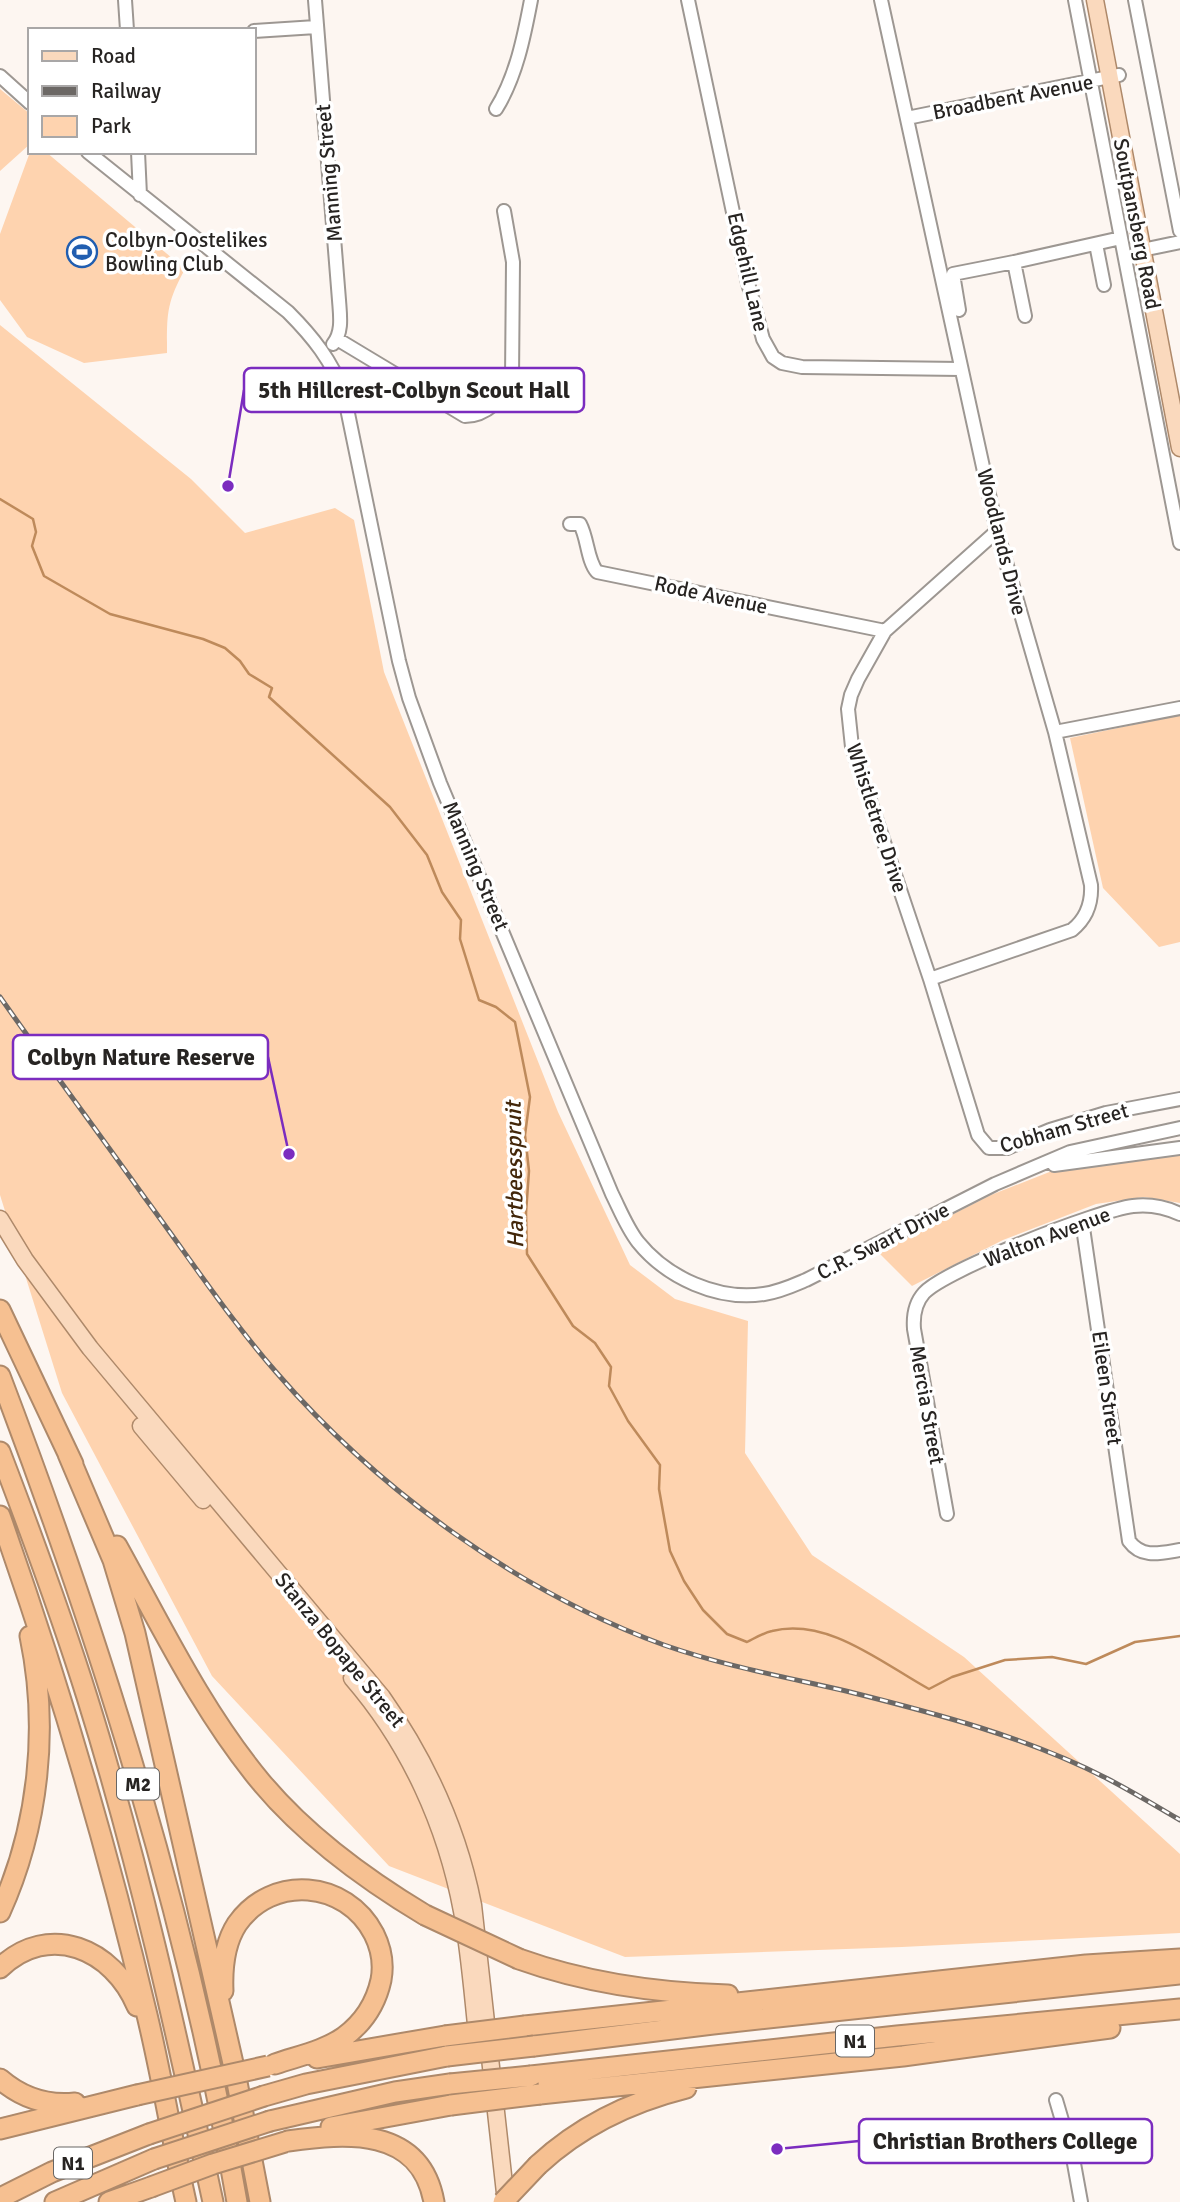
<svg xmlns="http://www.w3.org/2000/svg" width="1180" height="2202" font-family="Signika,sans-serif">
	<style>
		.green { fill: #fed3af }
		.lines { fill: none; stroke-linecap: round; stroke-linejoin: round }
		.stream { stroke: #be8a5b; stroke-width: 2.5 }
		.minor-casing { stroke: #9d9792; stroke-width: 16 }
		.major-casing { stroke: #ae896a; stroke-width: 19 }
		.highway-casing { stroke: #ae896a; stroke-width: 23 }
		.minor { stroke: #fff; stroke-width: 12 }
		.major { stroke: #fad9bd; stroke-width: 16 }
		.highway { stroke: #f6c091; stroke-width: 19 }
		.rail-casing { stroke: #6c6865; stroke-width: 5 }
		.rail { stroke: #fff; stroke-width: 2.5; stroke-dasharray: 8; stroke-linecap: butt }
		.highway-bridge-casing { stroke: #ae896a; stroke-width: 23; stroke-linecap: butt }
		.highway-bridge { stroke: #f6c091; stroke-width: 19 }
		.labels { text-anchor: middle; stroke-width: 7; stroke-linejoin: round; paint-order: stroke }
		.shield { fill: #fff; stroke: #686664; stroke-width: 2 }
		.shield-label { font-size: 19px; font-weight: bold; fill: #272422 }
		.street-label { font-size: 21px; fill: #272422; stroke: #fff }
		.poi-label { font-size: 21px; fill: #272422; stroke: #fff; text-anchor: start }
		.water-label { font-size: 23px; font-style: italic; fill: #43270a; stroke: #fff }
		.leader { fill: none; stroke: #7b2cbf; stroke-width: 2.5 }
		.callout-dot { fill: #7b2cbf; stroke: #fff; stroke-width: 2.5 }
		.callout { fill: #fff; stroke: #7b2cbf; stroke-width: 2.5 }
		.callout-label { font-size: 23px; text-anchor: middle; font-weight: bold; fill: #272422 }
	</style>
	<rect width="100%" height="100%" fill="#fdf6f1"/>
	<path class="green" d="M0 89 30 114V144L0 171Z
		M30 152H46L185 269C166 304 167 314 167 353L84 363 27 337 0 300V234Z
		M0 325 191 479 245 533 335 508 354 520 384 672 558 1112 630 1265 675 1299 748 1321 745 1453 812 1555 964 1657 1180 1854V1933L902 1947 625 1957 389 1866 212 1676 62 1393 0 1195Z
		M1180 715V942L1159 947 1103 888 1070 738Z
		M1180 1154V1203L1144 1197 1096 1204 1003 1240 912 1286 878 1252 991 1195 1057 1169Z"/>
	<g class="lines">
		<path class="stream" d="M0 499 33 519 36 532 32 546 44 576 110 614 203 639 225 648 240 661 249 674 272 688 269 697 390 807 427 855 442 892 461 920 460 939 479 1000 496 1007 515 1022 530 1097 525 1135 529 1171 526 1213 527 1254 573 1326 595 1343 611 1367 609 1386 628 1421 660 1465 659 1489 670 1551 684 1581 703 1610 727 1634 747 1642C755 1638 763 1633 772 1631 828 1617 883 1664 929 1689L952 1677 1005 1660 1052 1657 1086 1664 1135 1642 1180 1636"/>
		<g class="minor-casing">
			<path id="minor" d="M125 0 127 30
				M315 0 339 300C340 315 343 332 333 344
				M688 0 748 283 763 339 773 357 782 363 802 367 961 369
				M881 0 997 531 1055 732 1091 885C1092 903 1087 918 1072 930L930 979
				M1075 0 1180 543
				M1135 0 1180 231
				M254 31 316 27
				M0 76 30 103
				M496 109C516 77 524 37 531 0
				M907 118 1119 75
				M88 152 288 312C313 337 332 361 344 394L399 661 409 698 440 783 612 1194C620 1210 627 1228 638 1242 667 1278 718 1301 764 1294 779 1292 792 1286 806 1280L995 1184 1070 1152 1180 1128
				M138 152 140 195
				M1096 244 1104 285
				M1142 250 1180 242
				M959 310 953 274 1014 262
				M1025 316 1014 262 1121 238
				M337 339 465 416C486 416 506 397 512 378L513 262 504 211
				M570 524H580C588 539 587 560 597 572L885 631
				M997 531 885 631 858 679 851 695 848 709 852 747 930 979 978 1135 989 1148H1007L1050 1130 1106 1113 1180 1099
				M1055 732 1180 708
				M1054 1165 1180 1148
				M1082 1221 1129 1541C1142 1559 1161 1553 1180 1550
				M947 1514 914 1329C913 1316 915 1303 924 1293 945 1270 1099 1210 1133 1206 1149 1204 1165 1207 1180 1214
				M1056 2100 1073 2158 1081 2202"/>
		</g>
		<g class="major-casing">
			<path id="major" d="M1095 0 1180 448
				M0 1219 25 1260 90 1348 382 1697C427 1761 458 1829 473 1905L506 2202
				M141 1426 203 1500
				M352 1678C409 1744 446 1825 462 1911 470 1954 473 1999 478 2043"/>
		</g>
		<g class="highway-casing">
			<path id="highway" d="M0 1310 73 1464
				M0 1376C102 1644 188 1919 237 2202
				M0 1452C31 1533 61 1614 87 1697 139 1863 176 2032 213 2202
				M68 1454 113 1560 135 1633 235 2072 260 2202
				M0 1516C58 1680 107 1846 147 2015 162 2077 172 2140 186 2202
				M117 1546C162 1627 202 1711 261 1782 306 1836 365 1879 425 1915
				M0 1912C39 1826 49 1727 30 1636
				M519 1959C586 1983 657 1993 728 1995
				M0 1968C49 1921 113 1949 137 2006
				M223 1991C222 1968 224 1944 237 1924 272 1874 346 1880 374 1934 381 1948 384 1964 381 1980 376 2003 363 2023 344 2037 324 2051 298 2056 275 2064
				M525 2026 1086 1965 1180 1959
				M534 2046 713 2024 1180 1974
				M317 2058 445 2036
				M531 2076 897 2036 1180 2009
				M0 2079C22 2098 46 2106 75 2103
				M540 2094 903 2056 1110 2028
				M264 2096 306 2084 447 2056
				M270 2121 395 2092 450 2084
				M331 2127 451 2105
				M0 2129 137 2095
				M288 2141C346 2133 420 2126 434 2202
				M538 2165C580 2126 630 2102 686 2088
				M0 2198 52 2172 149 2134
				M55 2202 154 2159
				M109 2202 151 2187"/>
		</g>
		<use href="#minor" class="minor"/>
		<use href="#major" class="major"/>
		<use href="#highway" class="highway"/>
		<g class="rail-casing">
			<path id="rail" d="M0 997C48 1065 97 1131 145 1198 188 1256 228 1317 276 1372 378 1490 517 1591 664 1645 724 1666 785 1677 846 1691 934 1713 1027 1737 1108 1779 1133 1792 1156 1806 1180 1820"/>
		</g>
		<use href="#rail" class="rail"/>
		<g class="highway-bridge-casing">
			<path id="highway-bridge" d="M425 1915 519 1959
				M445 2036 525 2026
				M447 2056 534 2046
				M450 2084 531 2076
				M137 2095 268 2066
				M451 2105 540 2094
				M149 2134 264 2096
				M154 2159 270 2121
				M151 2187 213 2164 285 2142
				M503 2202 538 2165"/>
		</g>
		<use href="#highway-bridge" class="highway-bridge"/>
	</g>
	<defs>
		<g id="stadium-ring" transform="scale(1.575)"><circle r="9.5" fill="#fff" stroke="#215eb0" stroke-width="1.5"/><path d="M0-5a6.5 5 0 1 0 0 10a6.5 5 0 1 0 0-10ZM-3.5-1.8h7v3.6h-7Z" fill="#215eb0"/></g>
	</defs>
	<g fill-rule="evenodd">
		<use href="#stadium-ring" x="82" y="252"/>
	</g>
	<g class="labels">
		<g class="shield">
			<rect x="117" y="1768.5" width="42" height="31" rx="5"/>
			<rect x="836" y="2025.5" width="38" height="31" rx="5"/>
			<rect x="54" y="2147.5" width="38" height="31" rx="5"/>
		</g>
		<g class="shield-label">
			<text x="138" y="1791">M2</text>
			<text x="855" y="2048">N1</text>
			<text x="73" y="2170">N1</text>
		</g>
		<g class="street-label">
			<text transform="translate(1013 97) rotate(-11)" y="7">Broadbent Avenue</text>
			<text transform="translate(329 173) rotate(-95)" y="7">Manning Street</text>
			<text transform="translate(1137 224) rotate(79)" y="7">Soutpansberg Road</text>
			<text transform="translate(748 272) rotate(77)" y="7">Edgehill Lane</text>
			<text transform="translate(1002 542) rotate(76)" y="7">Woodlands Drive</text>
			<text transform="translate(711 595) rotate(12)" y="7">Rode Avenue</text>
			<text transform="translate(877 818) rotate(72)" y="7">Whistletree Drive</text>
			<text transform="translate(476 866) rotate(67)" y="7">Manning Street</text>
			<text transform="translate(1064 1128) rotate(-16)" y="7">Cobham Street</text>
			<text transform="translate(1047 1237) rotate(-21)" y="7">Walton Avenue</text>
			<text transform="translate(883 1241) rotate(-27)" y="7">C.R. Swart Drive</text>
			<text transform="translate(1107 1388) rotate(82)" y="7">Eileen Street</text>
			<text transform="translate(927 1405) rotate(80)" y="7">Mercia Street</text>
			<text transform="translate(340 1650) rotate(51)" y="7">Stanza Bopape Street</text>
		</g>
		<g class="poi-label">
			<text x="105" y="247">Colbyn-Oostelikes<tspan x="105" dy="24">Bowling Club</tspan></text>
		</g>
		<g class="water-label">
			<text transform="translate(514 1175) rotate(-91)" y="8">Hartbeesspruit</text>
		</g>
	</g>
	<path class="leader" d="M228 486L244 390M289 1154L268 1057M777 2149L859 2141"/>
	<g class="callout-dot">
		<circle cx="228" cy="486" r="7"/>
		<circle cx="289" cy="1154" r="7"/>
		<circle cx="777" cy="2149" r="7"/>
	</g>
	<g class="callout">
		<rect x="244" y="368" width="340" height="44" rx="7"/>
		<rect x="13" y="1035" width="255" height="44" rx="7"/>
		<rect x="859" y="2119" width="293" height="44" rx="7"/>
	</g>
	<g class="callout-label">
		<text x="414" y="398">5th Hillcrest-Colbyn Scout Hall</text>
		<text x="141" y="1065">Colbyn Nature Reserve</text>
		<text x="1005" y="2149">Christian Brothers College</text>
	</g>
	<rect x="28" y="28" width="228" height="126" fill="#ffffff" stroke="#a9a7a7" stroke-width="2"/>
	<rect x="42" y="51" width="35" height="10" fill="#fad9bd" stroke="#a9a7a7" stroke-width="2"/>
	<text x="91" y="63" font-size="21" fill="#272422">Road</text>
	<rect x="42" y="86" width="35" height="10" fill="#6c6865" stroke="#a9a7a7" stroke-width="2"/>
	<text x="91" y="98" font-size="21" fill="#272422">Railway</text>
	<rect x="42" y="116" width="35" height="21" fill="#fed3af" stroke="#a9a7a7" stroke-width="2"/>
	<text x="91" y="133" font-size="21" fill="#272422">Park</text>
</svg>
